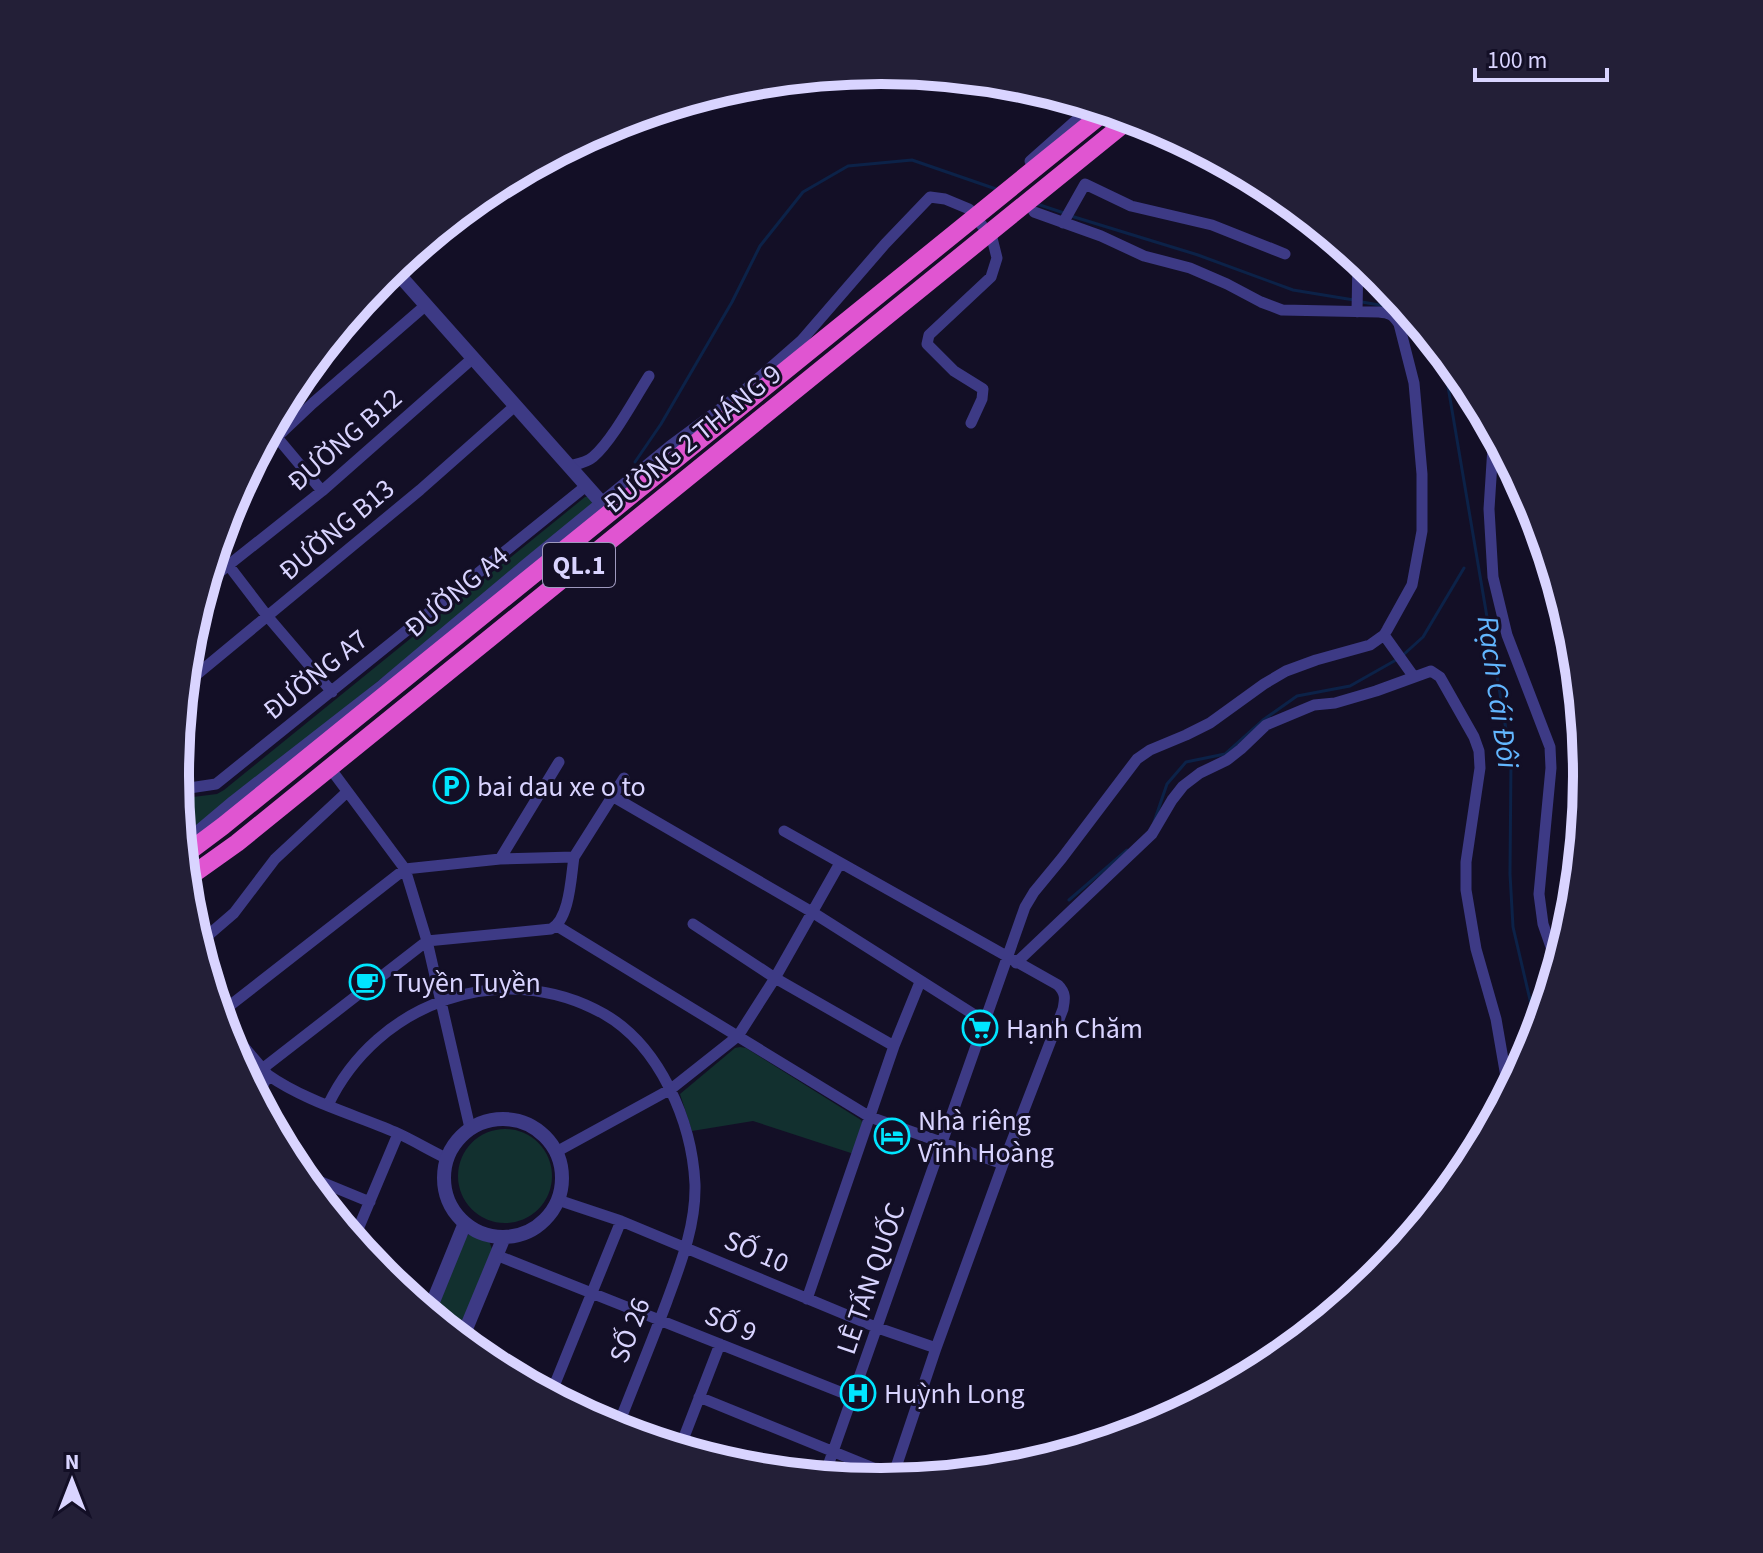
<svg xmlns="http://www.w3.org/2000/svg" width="1763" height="1553" font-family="'Source Sans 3',sans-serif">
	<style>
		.green { fill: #12302f }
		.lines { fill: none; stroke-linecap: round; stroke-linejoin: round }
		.stream { stroke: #0c2248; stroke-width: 3 }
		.minor { stroke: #3d3a85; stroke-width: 11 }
		.tertiary { stroke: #3d3a85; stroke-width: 14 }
		.trunk { stroke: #e055d1; stroke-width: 18 }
		.labels { text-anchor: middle; stroke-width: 6; stroke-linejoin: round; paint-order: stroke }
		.shield { fill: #130f26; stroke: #9e99be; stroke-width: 2 }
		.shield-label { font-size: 26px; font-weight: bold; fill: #d9d4ff }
		.street-label { font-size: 28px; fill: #d9d4ff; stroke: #130f26 }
		.poi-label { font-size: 28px; fill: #d9d4ff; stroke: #130f26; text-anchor: start }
		.water-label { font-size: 30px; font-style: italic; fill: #62b6ff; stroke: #130f26 }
		.rim { fill: none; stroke: #d9d4ff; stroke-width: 10 }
	</style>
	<rect width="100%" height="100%" fill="#130f26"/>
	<path class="green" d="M585 497H590L595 506 211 816 181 838 177 799 217 794 224 790Z
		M740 1047 746 1048 861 1120 863 1124 854 1154 753 1121 692 1131 680 1094 735 1048Z
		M458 1176a47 47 0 1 1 94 0a47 47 0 1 1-94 0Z
		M473 1234 489 1241 492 1249 456 1337 432 1317 464 1238 468 1235Z"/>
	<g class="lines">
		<path class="stream" d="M1037 204 1064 213
			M1071 216 1198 255 1293 290 1354 300
			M1362 302 1385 306 1401 301
			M1442 351 1511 759 1510 874 1513 927 1538 1034
			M635 462 661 424 732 302 760 246 803 192 848 166 912 160 996 189
			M1402 656 1423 637 1464 568
			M1154 822 1167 784 1186 762 1225 754 1263 720 1297 696 1350 686 1396 660
			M1069 900 1127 850"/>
		<path class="minor" d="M1030 161 1092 106
			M1063 223 1085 184 1131 206 1212 225 1285 254
			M1357 312 1358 258
			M270 429 322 491
			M1494 431 1489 509 1493 577 1507 635 1550 747 1551 768 1539 894 1543 924 1558 967
			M277 437 313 403 426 305
			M569 466C577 464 586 463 593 457 612 441 635 398 649 376
			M216 549 268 617 332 692
			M206 583 322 491 473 358
			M1384 635 1414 677
			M184 685 420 490 515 406
			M330 768 405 869 427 941 470 1128
			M176 790 216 784 586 486
			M612 796 812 912 984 1021
			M784 831 1058 985C1066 993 1065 999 1063 1009L1003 1164 936 1348 891 1482
			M182 844 233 801 382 685 526 564 670 446 739 395 801 341 885 244 930 197 945 199 969 209 992 238 997 258 991 277 929 335 927 344 954 371 983 389 982 399 971 423
			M574 857 624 778
			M500 859 559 762
			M693 924 775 978 894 1046
			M557 926 870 1117 1003 1164
			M198 944 234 913 275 859 347 792
			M1016 963 1152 834 1172 800 1183 786 1200 773 1227 760 1241 749 1266 725 1314 705 1335 703 1376 691 1431 671 1440 677 1474 737 1479 751 1480 768 1466 862V890L1476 949 1496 1019 1509 1094
			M219 1014 405 869 500 859 574 857C571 876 570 919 551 929L427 941 262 1069
			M221 1020 268 1075C305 1101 353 1114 395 1132 413 1140 429 1150 446 1158
			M256 1099 268 1075
			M328 1105C377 1002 503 957 604 1014 660 1046 692 1122 695 1184 696 1225 681 1263 667 1301 651 1344 633 1387 616 1431
			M556 1152 671 1089 738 1036 775 978 840 863
			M297 1172 370 1202
			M558 1200 621 1221 878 1328 936 1348
			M353 1241 398 1134
			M496 1255 853 1397
			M807 1299 894 1046 920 982
			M550 1396 621 1221
			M699 1397 893 1476
			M679 1450 720 1344
			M824 1477 1025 907 1034 892 1062 858 1137 759 1150 750 1186 735 1210 723 1264 684 1286 671 1316 660 1370 645 1384 635 1387 630 1412 585 1422 531V474L1414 383 1399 324C1393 314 1389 313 1379 312L1282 310 1261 302 1227 284 1190 268 1144 256 1101 236 1034 212"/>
		<path class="tertiary" d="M393 268 601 502
			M444 1178a59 59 0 1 1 118 0a59 59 0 1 1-118 0Z
			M428 1314 465 1223
			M461 1341 504 1237"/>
		<path class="trunk" d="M183 856 223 826 1107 110
			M185 880 237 843 1131 118"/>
	</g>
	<defs>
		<g id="parking-ring" transform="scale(1.8)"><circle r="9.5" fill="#130f26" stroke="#00e5ff" stroke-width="1.5"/><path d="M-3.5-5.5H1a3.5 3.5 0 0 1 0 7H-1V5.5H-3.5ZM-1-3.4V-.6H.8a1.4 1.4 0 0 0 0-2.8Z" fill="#00e5ff"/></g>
		<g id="cafe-ring" transform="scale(1.8)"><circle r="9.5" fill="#130f26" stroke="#00e5ff" stroke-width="1.5"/><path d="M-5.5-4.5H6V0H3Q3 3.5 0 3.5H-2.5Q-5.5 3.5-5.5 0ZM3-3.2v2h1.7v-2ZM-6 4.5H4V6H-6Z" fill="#00e5ff"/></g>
		<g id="supermarket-ring" transform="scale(1.8)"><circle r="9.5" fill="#130f26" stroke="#00e5ff" stroke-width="1.5"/><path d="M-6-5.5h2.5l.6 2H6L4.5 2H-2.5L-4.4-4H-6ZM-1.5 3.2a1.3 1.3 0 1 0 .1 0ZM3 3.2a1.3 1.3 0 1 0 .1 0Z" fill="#00e5ff"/></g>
		<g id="hotel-ring" transform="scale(1.8)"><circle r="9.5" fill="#130f26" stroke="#00e5ff" stroke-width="1.5"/><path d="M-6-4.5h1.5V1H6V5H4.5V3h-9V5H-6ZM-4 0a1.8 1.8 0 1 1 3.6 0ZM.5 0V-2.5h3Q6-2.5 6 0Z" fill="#00e5ff"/></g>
		<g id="hospital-ring" transform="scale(1.8)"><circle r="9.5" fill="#130f26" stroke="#00e5ff" stroke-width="1.5"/><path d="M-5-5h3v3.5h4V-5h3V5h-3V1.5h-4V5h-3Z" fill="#00e5ff"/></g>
	</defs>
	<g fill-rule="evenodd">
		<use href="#parking-ring" x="451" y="786"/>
		<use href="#cafe-ring" x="367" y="982"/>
		<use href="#supermarket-ring" x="980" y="1028"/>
		<use href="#hotel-ring" x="892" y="1136"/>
		<use href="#hospital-ring" x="858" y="1393"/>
	</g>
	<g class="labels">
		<rect class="shield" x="543" y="543" width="72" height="44" rx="6"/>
		<g class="shield-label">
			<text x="579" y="574">QL.1</text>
		</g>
		<g class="street-label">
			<text transform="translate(692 438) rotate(-39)" y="10">ĐƯỜNG 2 THÁNG 9</text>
			<text transform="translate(344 439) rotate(-41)" y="10">ĐƯỜNG B12</text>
			<text transform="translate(336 529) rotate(-40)" y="10">ĐƯỜNG B13</text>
			<text transform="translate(456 591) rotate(-40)" y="10">ĐƯỜNG A4</text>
			<text transform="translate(315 674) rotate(-39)" y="10">ĐƯỜNG A7</text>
			<text transform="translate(757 1251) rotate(23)" y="10">SỐ 10</text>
			<text transform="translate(870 1278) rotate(-71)" y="10">LÊ TẤN QUỐC</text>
			<text transform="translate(731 1323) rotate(22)" y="10">SỐ 9</text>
			<text transform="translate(629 1330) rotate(-69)" y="10">SỐ 26</text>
		</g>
		<g class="poi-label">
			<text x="477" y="796">bai dau xe o to</text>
			<text x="393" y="992">Tuyền Tuyền</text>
			<text x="1006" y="1038">Hạnh Chăm</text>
			<text x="918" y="1130">Nhà riêng<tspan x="918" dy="32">Vĩnh Hoàng</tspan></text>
			<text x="884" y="1403">Huỳnh Long</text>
		</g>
		<g class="water-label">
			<text transform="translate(1498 692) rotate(82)" y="10">Rạch Cái Đôi</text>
		</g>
	</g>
	<path d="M0 0H1763V1553H0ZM189 776a692 692 0 1 1 1384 0a692 692 0 1 1-1384 0Z" fill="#231f37" fill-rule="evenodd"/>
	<path class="rim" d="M189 776a692 692 0 1 1 1384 0a692 692 0 1 1-1384 0Z"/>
	<g transform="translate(72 1481)" stroke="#130f26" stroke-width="6" paint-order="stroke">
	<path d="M0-6L14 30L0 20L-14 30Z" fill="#d9d4ff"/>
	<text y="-12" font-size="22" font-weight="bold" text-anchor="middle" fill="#d9d4ff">N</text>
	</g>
	<path d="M1475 68v12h132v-12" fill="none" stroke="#d9d4ff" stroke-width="4"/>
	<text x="1487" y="68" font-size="24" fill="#d9d4ff" stroke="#130f26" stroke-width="6" paint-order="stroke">100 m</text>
</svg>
